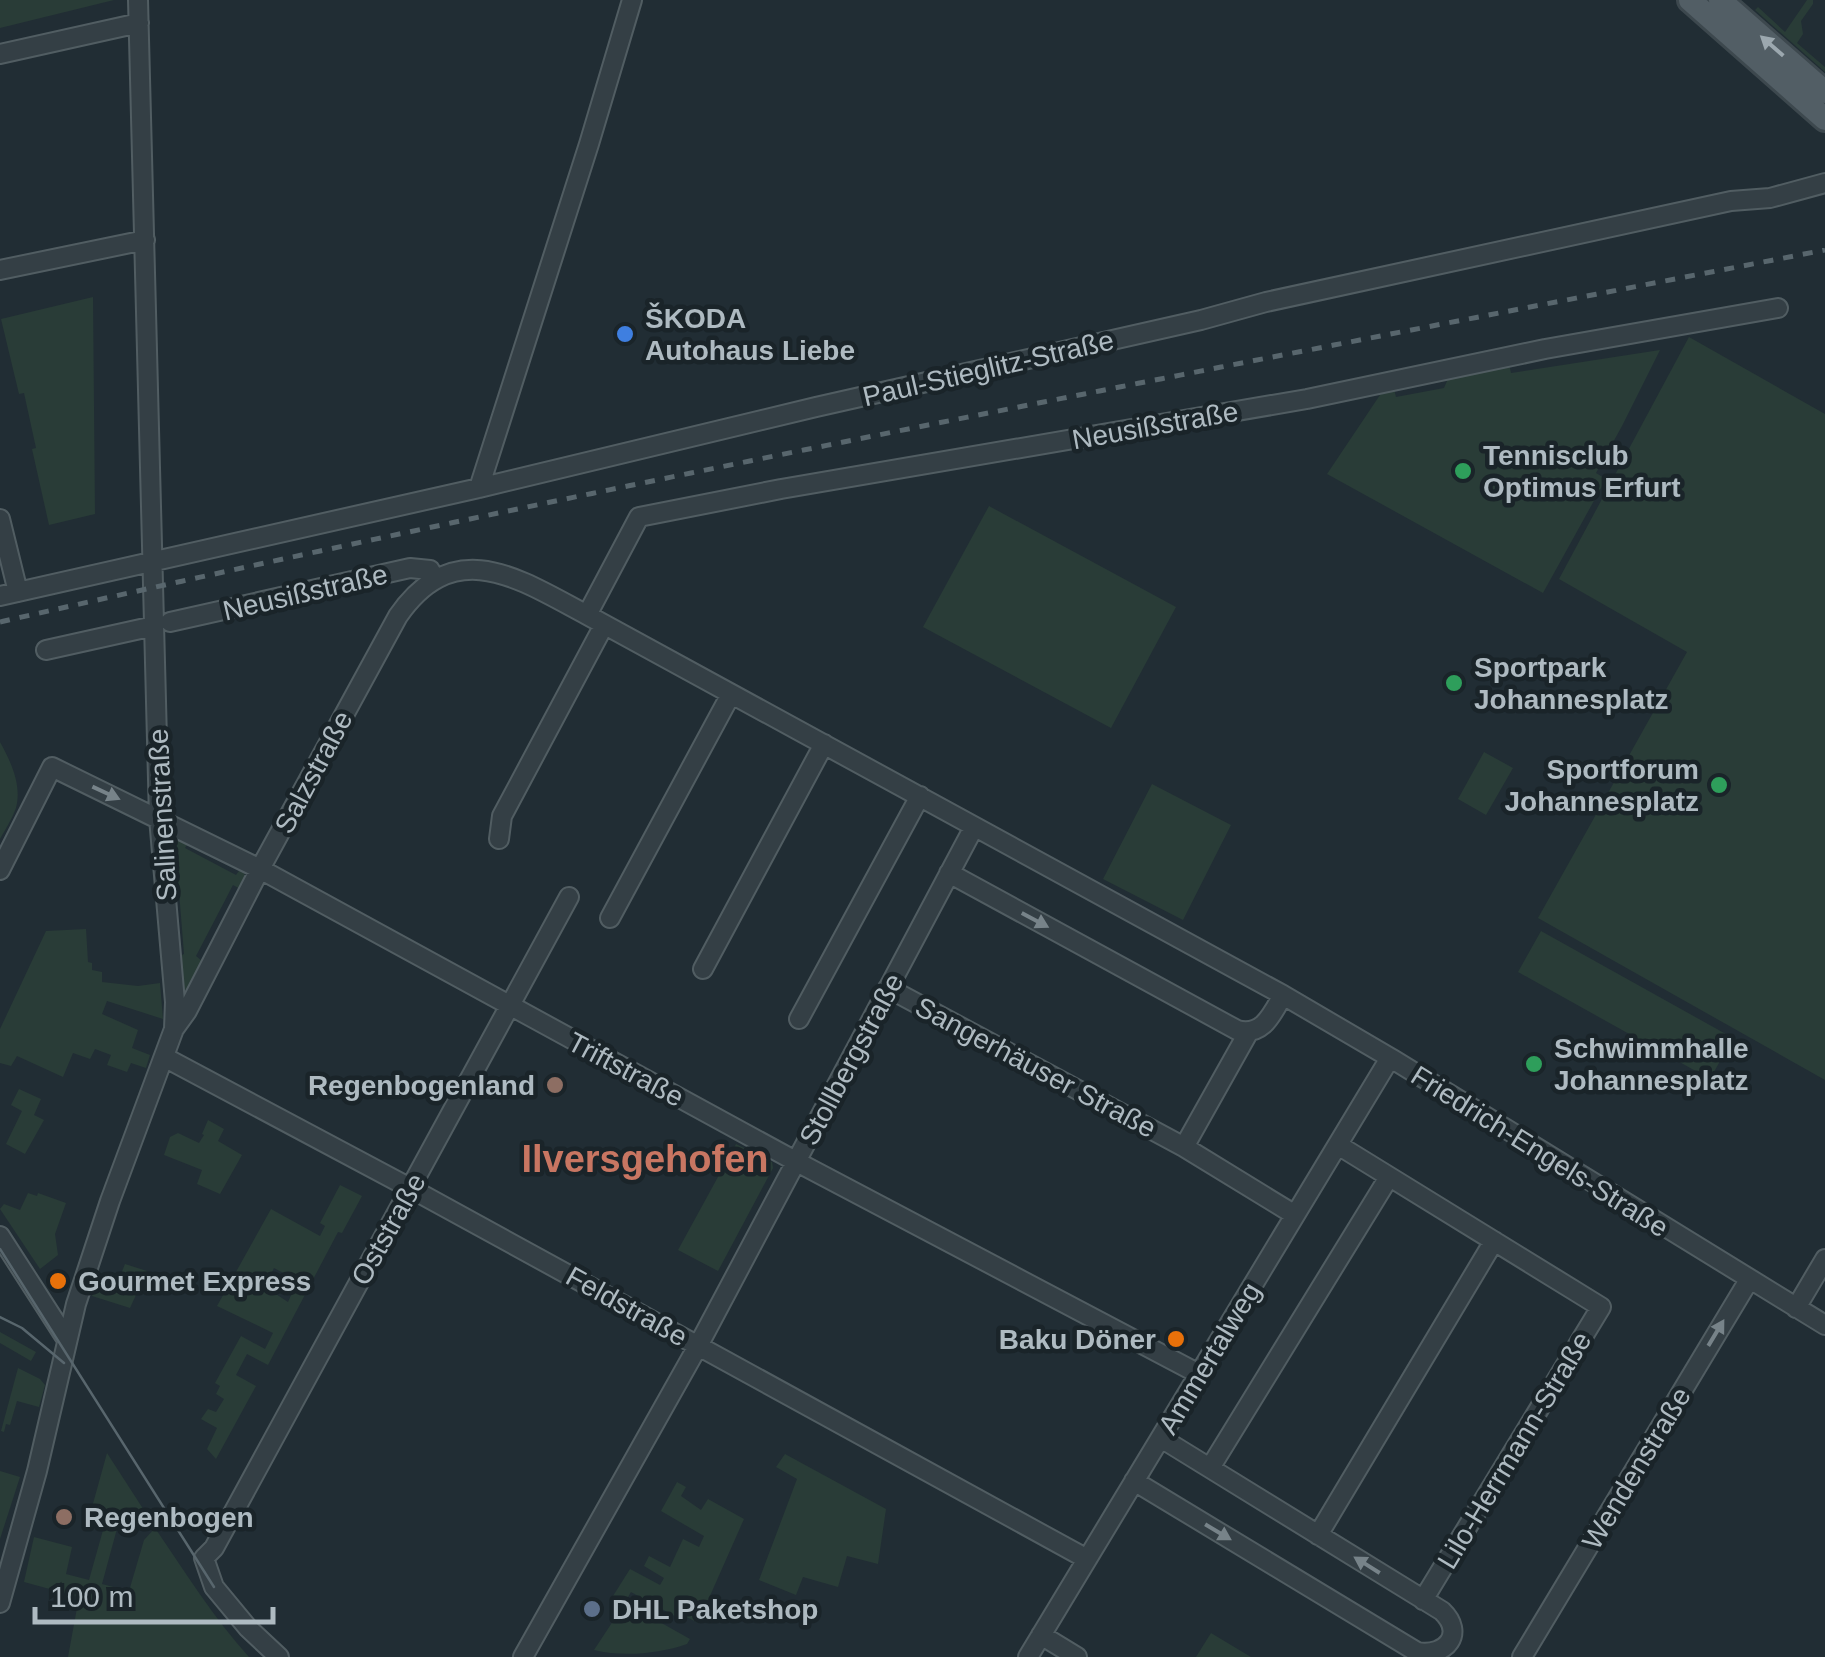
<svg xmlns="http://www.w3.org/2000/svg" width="1825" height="1657" font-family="Helvetica,sans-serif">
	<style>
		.green { fill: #293c37; fill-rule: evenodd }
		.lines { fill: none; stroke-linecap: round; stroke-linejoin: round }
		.minor-casing { stroke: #515d62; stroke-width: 22 }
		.major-casing { stroke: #3d484e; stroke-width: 28 }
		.minor { stroke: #343f45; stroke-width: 18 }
		.major { stroke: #525e65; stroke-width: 22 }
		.tram { stroke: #58666d; stroke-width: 2.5 }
		.rail { stroke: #58666d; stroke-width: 5; stroke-dasharray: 10 10; stroke-linecap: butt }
		.oneway { fill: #9ca8af }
		.oneway2 { fill: #778389 }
		.shop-dot { fill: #3f7fe0; stroke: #1a2429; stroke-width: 4 }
		.leisure-dot { fill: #2e9e5b; stroke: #1a2429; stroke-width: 4 }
		.education-dot { fill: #8d6e63; stroke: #1a2429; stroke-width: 4 }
		.food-dot { fill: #e8710a; stroke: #1a2429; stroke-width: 4 }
		.service-dot { fill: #5c6f8a; stroke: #1a2429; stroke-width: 4 }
		.labels { text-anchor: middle; stroke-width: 9; stroke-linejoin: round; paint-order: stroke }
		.poi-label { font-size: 28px; font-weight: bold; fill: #aebac1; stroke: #1a2429; text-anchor: start }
		.street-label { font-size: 28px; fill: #aebac1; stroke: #1a2429 }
		.district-label { font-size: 38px; font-weight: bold; fill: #c87662; stroke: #1a2429 }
	</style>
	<rect width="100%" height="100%" fill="#212d34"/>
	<path class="green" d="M0 0H114L0 28Z
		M1807 0H1813V4L1801 21 1803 34 1797 43 1825 67V72L1755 10 1758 7 1785 32Z
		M93 297 95 514 49 525 32 449 36 448 24 393 19 394 1 319Z
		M1689 337 1825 414V1080L1538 918 1687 652 1559 579Z
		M1660 350 1622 426 1596 473 1606 479 1543 593 1327 474 1386 386 1393 385 1396 397 1444 388 1450 374 1509 364 1511 373Z
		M989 506 1176 607 1111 728 923 627Z
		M0 742C11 762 22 785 16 808 12 819 5 830 0 839Z
		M1484 752 1513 768 1486 815 1458 799Z
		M1152 784 1231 825 1183 920 1103 879Z
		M178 837 190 840 185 848 236 875 241 868 246 877 240 889 233 885 196 956 202 961 186 990 183 989 180 956 184 954 176 854 171 853 170 848Z
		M86 929 88 962 92 963V970L102 972V982L138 986 160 983 163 1019 107 1001 102 1014 138 1030 132 1048 150 1055 146 1068 131 1063 127 1072 107 1065 111 1055 95 1049 90 1059 73 1053 63 1077 17 1056 11 1066 0 1063V1029L46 931Z
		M1541 931 1733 1038 1710 1079 1518 972Z
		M19 1089 41 1099 34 1115 44 1120 25 1154 6 1144 22 1111 11 1105Z
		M208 1120 224 1129 218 1141 242 1155 220 1194 197 1184 202 1170 164 1155 170 1137 178 1133 199 1143 204 1135 202 1134Z
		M736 1144 772 1162 773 1168 718 1271 678 1250Z
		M340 1185 362 1196 342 1233 338 1232 268 1365 247 1354 236 1375 256 1386 216 1459 207 1449 217 1428 201 1419 208 1409 216 1412 224 1399 216 1394 220 1386 215 1383 241 1336 265 1349 273 1333 217 1306 271 1209 320 1236 325 1226 320 1223ZM274 1268 302 1283 297 1292 293 1291 288 1302 265 1287Z
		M28 1193 37 1196 38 1193 66 1203 55 1234 58 1255 40 1269 0 1209 4 1204 20 1210Z
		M125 1264 147 1271 130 1308 92 1296 95 1283 115 1289Z
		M0 1332 36 1352 31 1361 0 1343Z
		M18 1368 40 1379 45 1385 39 1407 17 1401 10 1425 6 1424 4 1432 1 1431Z
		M107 1453 149 1518V1521L121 1514 102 1584 129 1591 144 1540 155 1528C185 1572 213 1617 249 1657H68L79 1597 24 1582 34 1537 72 1547 66 1574 89 1580 105 1523 89 1518Z
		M785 1454 886 1509 878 1564 847 1556 838 1587 803 1577 796 1595 759 1580 797 1479 776 1467Z
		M0 1471 20 1477 0 1539Z
		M677 1482 686 1487 681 1496 701 1510 708 1499 744 1519 698 1623 681 1614 678 1618 631 1592 625 1602 613 1596 630 1569 660 1585 664 1578 644 1566 649 1556 670 1567 683 1539 699 1547 704 1536 661 1511Z
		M619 1612 636 1622 642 1612 690 1639 687 1644C659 1654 622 1657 594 1650Z
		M1211 1633 1251 1657H1196Z"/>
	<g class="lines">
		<g class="minor-casing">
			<path id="minor" d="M0 54 139 23
				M0 270 145 240
				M479 488 589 144 632 0
				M0 519 18 592
				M0 596 479 488 816 407 1201 320 1266 302 1731 201 1770 198 1825 183
				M587 615 639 517 781 489 1307 399 1545 349 1778 308
				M170 622 410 568 430 570 435 579
				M46 650 154 626
				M499 839 502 816 604 625
				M0 870 52 767 260 869 797 1162 1199 1374
				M949 873 1237 1030C1263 1037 1272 1014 1283 995
				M610 918 731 694
				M703 969 824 744
				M888 988 1184 1147 1295 1215
				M799 1019 920 796
				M174 1029 187 1011 260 869 398 616C455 534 519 579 587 615L1283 995 1394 1060 1825 1325
				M164 1057 410 1188 1087 1559
				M1338 1145 1601 1307 1423 1600
				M1184 1147 1248 1033
				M0 1236 67 1340
				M1796 1308 1825 1259
				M1210 1468 1389 1177
				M1134 1481 1417 1652C1447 1657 1465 1633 1442 1611L1161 1438
				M1318 1535 1494 1241
				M0 1603 37 1471 76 1304 110 1201 174 1029 175 1002 159 818 138 0
				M1041 1635 1077 1657
				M279 1657 248 1628 214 1587 204 1558 214 1548 569 897
				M523 1657 698 1346 974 827
				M1028 1657 1390 1058
				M1522 1657 1749 1280"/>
		</g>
		<g class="major-casing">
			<path id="major" d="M1690 0 1825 119
				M1720 0 1825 92"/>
		</g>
		<use href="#minor" class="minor"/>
		<use href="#major" class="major"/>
		<path class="tram" d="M0 1249 214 1587
			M0 1317 22 1328 64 1363"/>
		<path class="rail" d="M0 622C605 484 1215 368 1825 250"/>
	</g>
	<defs><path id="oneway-solid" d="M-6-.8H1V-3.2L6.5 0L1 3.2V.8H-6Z" transform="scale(2.5)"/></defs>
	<use class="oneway" href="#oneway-solid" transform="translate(1772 46) rotate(-139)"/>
	<g class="oneway2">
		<use href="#oneway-solid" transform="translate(106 793) rotate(25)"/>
		<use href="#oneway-solid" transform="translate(1035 920) rotate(28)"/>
		<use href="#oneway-solid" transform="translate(1716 1333) rotate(-59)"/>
		<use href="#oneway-solid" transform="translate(1218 1532) rotate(31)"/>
		<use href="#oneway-solid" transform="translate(1367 1565) rotate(-148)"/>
	</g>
	<circle class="shop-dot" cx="625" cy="334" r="10"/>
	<g class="leisure-dot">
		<circle cx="1463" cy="471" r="10"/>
		<circle cx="1454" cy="683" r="10"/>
		<circle cx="1719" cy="785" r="10"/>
		<circle cx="1534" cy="1064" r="10"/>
	</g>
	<g class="education-dot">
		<circle cx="555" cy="1085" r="10"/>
		<circle cx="64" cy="1517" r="10"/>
	</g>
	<g class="food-dot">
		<circle cx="58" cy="1281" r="10"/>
		<circle cx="1176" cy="1339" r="10"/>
	</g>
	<circle class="service-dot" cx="592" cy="1609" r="10"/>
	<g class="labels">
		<g class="poi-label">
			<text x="645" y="328">ŠKODA<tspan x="645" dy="32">Autohaus Liebe</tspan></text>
			<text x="1483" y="465">Tennisclub<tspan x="1483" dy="32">Optimus Erfurt</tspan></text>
			<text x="1474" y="677">Sportpark<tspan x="1474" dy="32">Johannesplatz</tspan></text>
			<text x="1699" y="779" text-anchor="end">Sportforum<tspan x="1699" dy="32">Johannesplatz</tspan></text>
			<text x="1554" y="1058">Schwimmhalle<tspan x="1554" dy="32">Johannesplatz</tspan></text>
			<text x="535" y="1095" text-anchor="end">Regenbogenland</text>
			<text x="78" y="1291">Gourmet Express</text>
			<text x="1156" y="1349" text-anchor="end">Baku Döner</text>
			<text x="84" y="1527">Regenbogen</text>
			<text x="612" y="1619">DHL Paketshop</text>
		</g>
		<g class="street-label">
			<text transform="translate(988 368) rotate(-13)" y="10">Paul-Stieglitz-Straße</text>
			<text transform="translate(1155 425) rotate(-10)" y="10">Neusißstraße</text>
			<text transform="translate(305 592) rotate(-13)" y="10">Neusißstraße</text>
			<text transform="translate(313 772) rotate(-62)" y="10">Salzstraße</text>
			<text transform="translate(162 815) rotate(-93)" y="10">Salinenstraße</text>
			<text transform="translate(851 1059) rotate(-62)" y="10">Stollbergstraße</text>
			<text transform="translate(1036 1067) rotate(28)" y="10">Sangerhäuser Straße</text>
			<text transform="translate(626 1069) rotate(28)" y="10">Triftstraße</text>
			<text transform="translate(1540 1151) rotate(32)" y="10">Friedrich-Engels-Straße</text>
			<text transform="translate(388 1229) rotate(-61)" y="10">Oststraße</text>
			<text transform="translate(627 1306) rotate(29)" y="10">Feldstraße</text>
			<text transform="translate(1209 1358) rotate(-59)" y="10">Ammertalweg</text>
			<text transform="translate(1514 1450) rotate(-59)" y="10">Lilo-Herrmann-Straße</text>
			<text transform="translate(1636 1468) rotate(-59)" y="10">Wendenstraße</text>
		</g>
		<g class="district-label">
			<text x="645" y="1172">Ilversgehofen</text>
		</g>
	</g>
	<path d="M35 1607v15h238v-15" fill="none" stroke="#aebac1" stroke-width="5"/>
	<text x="50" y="1607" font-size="30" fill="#aebac1" stroke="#1a2429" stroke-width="8" paint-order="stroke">100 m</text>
</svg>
